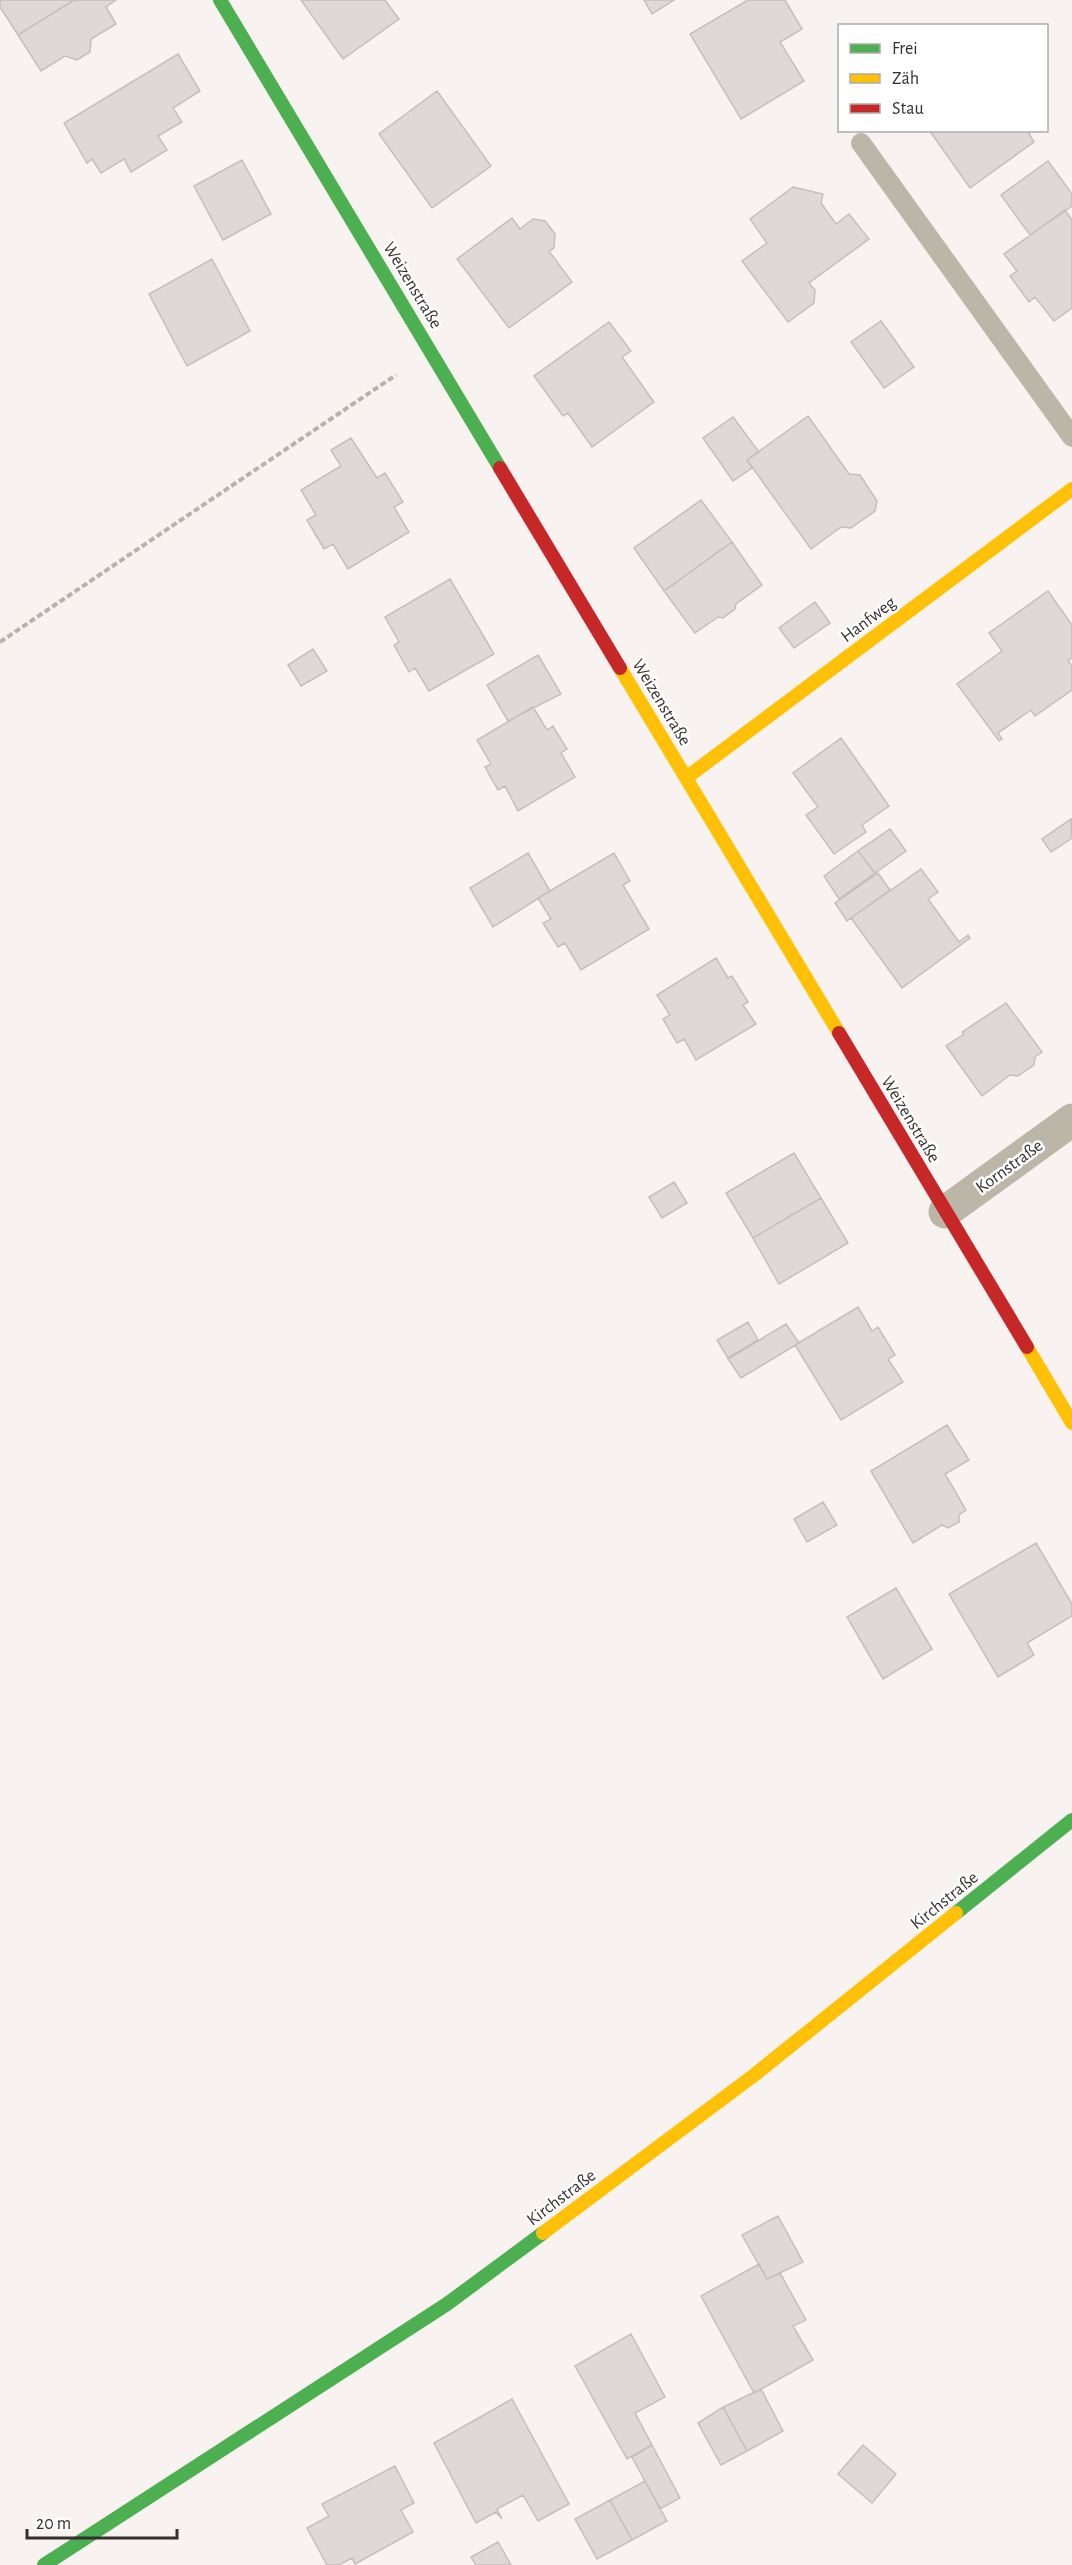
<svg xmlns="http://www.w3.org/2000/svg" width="1072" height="2565" font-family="'Alegreya Sans',sans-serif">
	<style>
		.building { fill: #ded9d7; stroke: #c4bfbe; stroke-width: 1.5 }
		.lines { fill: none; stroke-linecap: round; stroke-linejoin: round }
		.path { stroke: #b8b2a9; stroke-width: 4; stroke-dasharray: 6 3; stroke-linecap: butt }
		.lane { stroke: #bcb6a9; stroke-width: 20 }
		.street { stroke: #bcb6a9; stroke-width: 33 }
		.fast { stroke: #4caf50; stroke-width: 14 }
		.slow { stroke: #ffc107; stroke-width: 14 }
		.jam { stroke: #c62828; stroke-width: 14 }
		.labels { text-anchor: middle; stroke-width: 5; stroke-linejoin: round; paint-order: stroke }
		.street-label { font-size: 18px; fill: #34302e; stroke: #fff }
	</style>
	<rect width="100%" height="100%" fill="#f8f2f0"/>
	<path class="building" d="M0 0H74L18 35 0 7Z
		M74 0H116L106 7 116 24 91 39 90 52 77 60 65 56 41 71 18 35Z
		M301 0H385L399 19 343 59Z
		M644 0H674L652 14Z
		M748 0H785L802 29 780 42 804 81 741 119 690 34Z
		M178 54 200 91 173 108 182 122 158 136 167 150 131 172 124 159 101 173 92 159 87 163 64 123Z
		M437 91 491 166 432 208 379 134Z
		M929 130H1027L1034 142 970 188Z
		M242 160 271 214 223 240 194 186Z
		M1048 161 1072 194V206L1030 235 1001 195Z
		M793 187 823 194 821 203 836 224 849 214 869 239 809 283 815 290 814 303 788 322 742 261 767 243 750 219Z
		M1065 210 1072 220V308L1054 321 1035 297 1029 302 1010 276 1017 271 1004 254Z
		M512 218 520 229 533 219 545 221 555 234 554 248 549 251 572 282 509 328 457 259Z
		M212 259 250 331 187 366 149 294Z
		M881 321 914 367 884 388 851 342Z
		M609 322 631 351 622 357 654 402 592 447 568 413 563 416 534 376Z
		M808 416 849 474 860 475 877 501 875 511 851 528 841 527 811 549 747 460Z
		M733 417 759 452 747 460 752 468 733 481 703 438Z
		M351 438 377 478 385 473 403 502 394 507 409 532 348 569 333 544 324 549 307 520 316 515 301 490 341 466 331 450Z
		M701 500 732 542 664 591 634 548Z
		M732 542 762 585 736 604 735 609 723 618 718 617 695 633 664 591Z
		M450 579 494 654 429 691 415 668 409 672 394 645 399 642 385 617Z
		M1048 591 1072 625V658L1068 661 1072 666V690L1035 716 1031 710 998 733 1002 739 999 741 957 684 1002 651 989 633Z
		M815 602 830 623 794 648 779 628Z
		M313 649 327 671 301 686 288 665Z
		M538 655 561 694 508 721 487 685Z
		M533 707 547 730 553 726 567 749 561 753 575 777 518 811 505 786 498 790 485 767 491 764 477 740Z
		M841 738 889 806 862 825 866 832 834 854 806 815 818 807 793 773Z
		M1071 819 1072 838 1051 852 1042 839Z
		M890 829 906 851 875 873 858 851Z
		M858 851 875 873 839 899 824 876Z
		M528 853 550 891 493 927 470 888Z
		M614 853 630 881 623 885 649 929 581 970 565 943 558 947 543 923 551 919 538 898Z
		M921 869 938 892 928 899 959 942 968 935 970 938 902 988 851 918Z
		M878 873 890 890 847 921 835 903Z
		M716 958 728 978 732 976 748 1002 743 1005 756 1024 696 1060 684 1039 677 1043 663 1019 670 1015 657 995Z
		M1006 1003 1042 1052 1035 1057 1034 1065 1018 1076 1010 1075 982 1096 946 1046 964 1034 962 1032Z
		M794 1153 821 1198 753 1238 726 1193Z
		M674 1182 687 1203 662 1218 649 1197Z
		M821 1198 848 1243 779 1284 753 1238Z
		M858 1307 872 1331 878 1327 895 1355 888 1359 903 1382 841 1420 795 1345Z
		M748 1322 758 1340 728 1358 717 1340Z
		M786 1324 799 1343 741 1378 728 1359Z
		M947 1425 969 1460 945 1474 966 1510 959 1515V1522L948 1528 942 1525 913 1543 871 1471Z
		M823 1502 837 1525 807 1542 794 1519Z
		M1036 1543 1072 1604V1616L1027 1643 1034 1655 998 1677 949 1594Z
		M896 1588 932 1649 883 1679 847 1617Z
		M778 2216 803 2262 767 2279 742 2235Z
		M759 2264 767 2279 780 2273 806 2320 793 2326 813 2360 754 2393 701 2296Z
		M631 2334 665 2397 635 2413 652 2445 627 2459 575 2366Z
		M761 2389 783 2431 747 2451 723 2407Z
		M512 2399 569 2504 538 2521 523 2495 497 2509 502 2519 496 2512 476 2523 434 2443Z
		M723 2407 747 2451 721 2465 698 2423Z
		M652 2445 680 2498 660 2509 632 2457Z
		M863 2445 896 2474 872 2503 838 2474Z
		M395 2466 414 2503 401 2510 413 2532 355 2564 352 2558 339 2565H327L307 2528 329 2516 322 2504Z
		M645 2481 667 2521 632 2540 610 2500Z
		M610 2500 632 2540 597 2559 575 2519Z
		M498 2542 511 2565H476L471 2557Z"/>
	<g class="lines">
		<path class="path" d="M0 642 396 375"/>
		<path class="lane" d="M861 143 1072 437"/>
		<path class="street" d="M945 1212 1072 1120"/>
		<path class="fast" d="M220 0 500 468
			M956 1913 1072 1820
			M44 2565 447 2304 543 2233"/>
		<path class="slow" d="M620 668 839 1033
			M686 778 1072 489
			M1027 1347 1072 1423
			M543 2233 753 2076 956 1913"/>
		<path class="jam" d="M500 468 620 668
			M839 1033 1027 1347"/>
	</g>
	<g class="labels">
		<g class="street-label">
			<text transform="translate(413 285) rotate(59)" y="6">Weizenstraße</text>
			<text transform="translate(868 619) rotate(-37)" y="6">Hanfweg</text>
			<text transform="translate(662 702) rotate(59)" y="6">Weizenstraße</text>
			<text transform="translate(911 1119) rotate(59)" y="6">Weizenstraße</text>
			<text transform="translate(1009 1166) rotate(-36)" y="6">Kornstraße</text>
			<text transform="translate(944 1900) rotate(-39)" y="6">Kirchstraße</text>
			<text transform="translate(561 2197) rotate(-37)" y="6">Kirchstraße</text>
		</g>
	</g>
	<rect x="838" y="24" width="210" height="108" fill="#ffffff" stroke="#aeacab" stroke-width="1.5"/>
	<rect x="850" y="44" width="30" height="9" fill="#4caf50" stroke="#aeacab" stroke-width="1.5"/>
	<text x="892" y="54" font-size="18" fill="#34302e">Frei</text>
	<rect x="850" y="74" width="30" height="9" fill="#ffc107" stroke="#aeacab" stroke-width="1.5"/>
	<text x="892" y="84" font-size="18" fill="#34302e">Zäh</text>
	<rect x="850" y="104" width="30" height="9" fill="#c62828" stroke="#aeacab" stroke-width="1.5"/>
	<text x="892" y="114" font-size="18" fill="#34302e">Stau</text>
	<path d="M27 2529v9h150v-9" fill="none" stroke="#34302e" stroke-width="3"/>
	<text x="36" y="2529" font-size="18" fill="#34302e" stroke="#ffffff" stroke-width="4.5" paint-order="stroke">20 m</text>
</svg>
